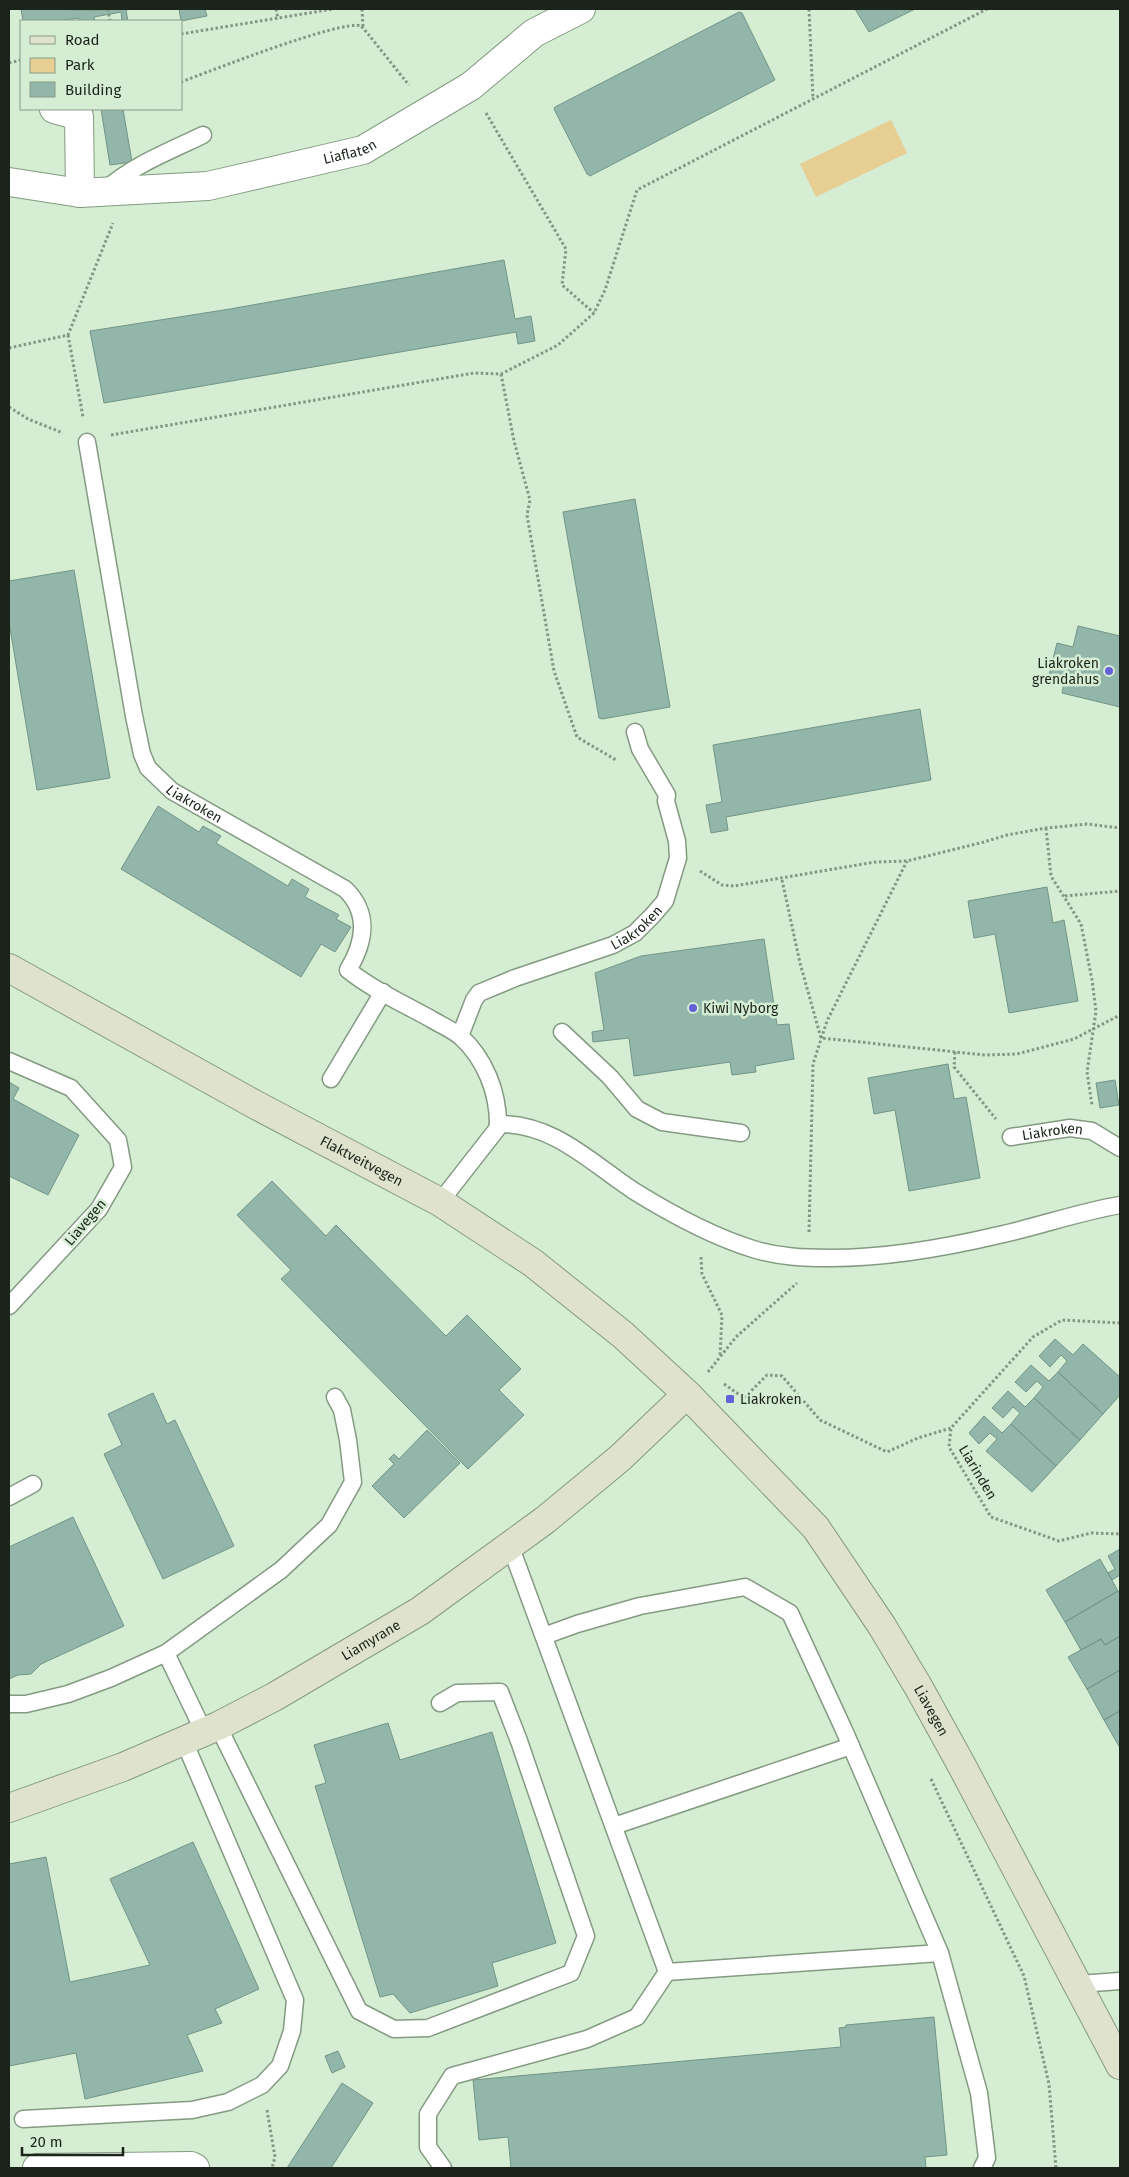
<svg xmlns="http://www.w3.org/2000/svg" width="1129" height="2177" font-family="'Fira Sans',sans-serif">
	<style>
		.green { fill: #e7ce93 }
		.building { fill: #92b6a9; stroke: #729588 }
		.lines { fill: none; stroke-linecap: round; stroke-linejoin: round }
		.service-casing { stroke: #849a82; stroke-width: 19 }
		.minor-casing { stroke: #849a82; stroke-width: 30 }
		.secondary-casing { stroke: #849a82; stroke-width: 30 }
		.path { stroke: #849583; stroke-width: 3; stroke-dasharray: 2.5 2.5; stroke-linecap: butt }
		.service { stroke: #fff; stroke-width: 16 }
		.minor { stroke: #fff; stroke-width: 28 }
		.secondary { stroke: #dfe2cd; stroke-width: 28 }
		.poi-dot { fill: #6561da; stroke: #d5edd3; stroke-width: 2 }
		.labels { text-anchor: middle; stroke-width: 5; stroke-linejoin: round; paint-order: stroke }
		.street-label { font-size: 14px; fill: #1b241b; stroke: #d5edd3 }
		.poi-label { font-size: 14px; fill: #1b241b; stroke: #d5edd3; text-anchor: start }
	</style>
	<rect width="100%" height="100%" fill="#d5edd3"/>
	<path class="green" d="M891 120 907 153 816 197 800 164Z"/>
	<path class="building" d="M21 9 94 10 131 9 126 10 128 21H122L121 12 94 17 95 21H79V18L57 21H23Z
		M179 9H205L207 16 181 21Z
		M855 9H915L869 32Z
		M739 12 742 13 775 80 590 176 587 174 554 109 555 107Z
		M101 109H123L132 162 110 165Z
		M504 260 515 319 531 316 535 341 518 344 516 332 104 403 90 331 230 309Z
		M635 499 670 707 602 719 599 718 563 512Z
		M74 570 110 778 37 790 9 622V581Z
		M1078 626 1120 636V707L1062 693 1064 683 1048 679 1057 643 1073 647Z
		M920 709 931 780 726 817 728 830 711 833 706 805 722 802 713 745Z
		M158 806 199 832 203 826 221 836 216 843 288 886 292 879 309 889 305 897 339 915 336 919 351 927 335 952 321 944 301 977 121 869Z
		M1047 887 1053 923 1064 920 1078 1001 1009 1013 995 934 974 938 968 901Z
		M764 939 777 1025 789 1024 794 1059 755 1066 756 1072 732 1075 730 1062 634 1076 629 1038 593 1042 592 1032 604 1030 595 973 641 956Z
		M948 1064 954 1099 966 1097 980 1178 909 1191 895 1110 874 1114 868 1078Z
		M1115 1080 1119 1105 1100 1108 1096 1083Z
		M9 1082 19 1088 13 1099 79 1135 48 1195 9 1176Z
		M272 1181 326 1236 336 1225 446 1336 467 1315 521 1369 499 1390 524 1415 468 1469 281 1279 291 1270 237 1215Z
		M1055 1339 1073 1355 1083 1344 1120 1377V1395L1103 1414 1058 1372 1067 1361 1061 1355 1050 1367 1039 1356Z
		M1031 1365 1049 1381 1058 1372 1103 1414 1080 1440 1034 1398 1043 1387 1037 1381 1026 1392 1015 1382Z
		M1008 1391 1025 1407 1034 1398 1080 1440 1056 1466 1011 1424 1020 1413 1013 1407 1003 1418 992 1408Z
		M153 1393 167 1424 175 1420 234 1546 163 1579 104 1454 122 1445 108 1414Z
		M984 1416 1002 1433 1011 1424 1056 1466 1032 1492 986 1451 997 1439 990 1433 979 1444 969 1433Z
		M427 1430 460 1463 404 1518 372 1486 394 1464 389 1459 394 1454 399 1459Z
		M73 1517 124 1626 41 1664 31 1674 18 1675 9 1679V1547Z
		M1120 1549V1575L1112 1580 1108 1573 1115 1569 1108 1556Z
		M1100 1559 1118 1591 1065 1622 1046 1590Z
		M1118 1591 1120 1594V1636L1105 1645 1101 1639 1081 1650 1065 1622Z
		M1120 1636V1670L1087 1689 1068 1657 1101 1639 1105 1645Z
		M1120 1670V1711L1104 1720 1087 1689Z
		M1120 1711V1748L1104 1720Z
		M388 1723 400 1760 492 1732 556 1943 492 1963 498 1986 410 2013 393 1994 380 1997 315 1786 326 1783 314 1745Z
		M193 1842 259 1989 215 2009 222 2023 187 2035 203 2071 85 2099 76 2053 9 2066V1864L46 1857 70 1982 150 1965 110 1879Z
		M934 2017 947 2155 925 2157 926 2168H511L508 2137 479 2140 473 2080 841 2047 839 2028 846 2027V2025Z
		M338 2051 345 2067 332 2073 325 2056Z
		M342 2083 373 2103 331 2168H287Z"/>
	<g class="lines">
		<g class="service-casing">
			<g id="service">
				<path d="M105 190C133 165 170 151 203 135"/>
				<path id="s1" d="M87 442 134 716 142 754 148 768 172 791 345 889C370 913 365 942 348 970 373 990 404 1004 431 1019 441 1025 453 1030 461 1037 485 1059 498 1092 498 1124"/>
				<path d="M562 1032 610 1077 637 1109 662 1122 741 1133"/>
				<path id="s2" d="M460 1036 474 1000 479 993 515 978 613 945 635 933 652 916 665 901 678 858 677 841 666 801 667 795 640 749 635 732"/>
				<path d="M9 1061 71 1088 118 1140 123 1167 99 1209 9 1306"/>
				<path d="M331 1079 383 992"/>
				<path id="s3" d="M1011 1137 1070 1128 1092 1131 1120 1148"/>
				<path d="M440 1202 497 1129 498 1124C554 1123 591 1163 634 1191 671 1214 711 1236 753 1249 779 1257 804 1258 831 1258 888 1258 944 1248 999 1235 1040 1226 1079 1212 1120 1205"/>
				<path d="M9 1497 33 1484"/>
				<path d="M544 1636 577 1624 640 1606 745 1587 790 1613 844 1730 940 1953 979 2093 987 2158 982 2168"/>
				<path d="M166 1653 204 1732"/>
				<path d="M9 1704H26L68 1694 111 1678 166 1653 281 1570 329 1525 353 1482 348 1440 342 1410 335 1397"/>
				<path d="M218 1726 359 2011 394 2029 428 2028 571 1973 586 1936 519 1741 500 1692 457 1693 440 1703"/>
				<path d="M614 1826 851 1746"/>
				<path d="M667 1972 940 1953"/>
				<path d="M1079 1984 1120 1981"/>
				<path d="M23 2119 192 2110 228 2102 262 2085 280 2066 292 2031 295 2000 184 1741"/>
				<path d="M443 2168 428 2147V2114L452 2076 587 2039 637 2017 667 1972 510 1545"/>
			</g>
		</g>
		<g class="minor-casing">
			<g id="minor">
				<path d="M54 109 79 116 80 193"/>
				<path id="s4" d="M9 182 80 193 208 186 363 150 471 86 534 33 581 9"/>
				<path d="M37 2168 191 2166 195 2168"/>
			</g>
		</g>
		<g class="secondary-casing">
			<g id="secondary">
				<path id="s5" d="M9 968 254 1104 440 1202 533 1263 623 1335 687 1394 816 1528 882 1626 919 1688 962 1766 1120 2065"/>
				<path id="s6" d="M9 1808 123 1767 218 1726 274 1697 420 1611 545 1520 620 1458 687 1394"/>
			</g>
		</g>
		<path class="path" d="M108 9 110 21
			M276 9 278 19
			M362 9 363 27
			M809 9 813 99
			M181 34 333 9
			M9 63 21 60
			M181 82C208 72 342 19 361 26 364 28 402 77 409 85
			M486 113 566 249 562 285 594 313
			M68 335 83 417
			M9 348 68 335 113 223
			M501 374 514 441 530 500 527 515 554 671 577 737 616 760
			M9 407 28 419 63 433
			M111 435 474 373 501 374 558 345 594 313 605 290 637 190 987 9
			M1046 828 1051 876 1081 924 1092 980 1096 1011 1087 1072 1092 1105
			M700 871 722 885 734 886 875 862 907 861 984 842 1007 835 1046 828 1087 824 1120 828
			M782 880 800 963 821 1038 985 1055 1017 1054 1074 1039 1120 1015
			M1065 896 1120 891
			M955 1052 954 1067 996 1119
			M809 1232 813 1064 827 1021 907 861
			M701 1257 702 1274 722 1315 720 1356
			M1120 1323 1062 1320 1033 1337 951 1428 949 1447 991 1517 1059 1541 1091 1533 1120 1534
			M708 1372 736 1337 797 1283
			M724 1384 744 1398 767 1375 782 1376 820 1420 887 1452 918 1438 951 1428
			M931 1779 1024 1976 1049 2084 1056 2168
			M267 2110 275 2157 272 2168"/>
		<use href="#service" class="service"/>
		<use href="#minor" class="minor"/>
		<use href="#secondary" class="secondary"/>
	</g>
	<g class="poi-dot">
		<circle cx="1109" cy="671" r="5"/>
		<circle cx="693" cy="1008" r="5"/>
		<rect x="725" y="1394" width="10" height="10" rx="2.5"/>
	</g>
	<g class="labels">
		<g class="street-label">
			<text dy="5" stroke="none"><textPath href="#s4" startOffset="346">Liaflaten</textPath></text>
			<text dy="5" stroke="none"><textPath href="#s1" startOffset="391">Liakroken</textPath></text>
			<text dy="5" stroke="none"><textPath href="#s2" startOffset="219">Liakroken</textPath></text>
			<text dy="5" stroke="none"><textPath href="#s3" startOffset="42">Liakroken</textPath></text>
			<text dy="5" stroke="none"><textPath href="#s5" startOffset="402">Flaktveitvegen</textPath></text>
			<text transform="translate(85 1222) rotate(-50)" y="5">Liavegen</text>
			<text transform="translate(978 1472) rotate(59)" y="5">Liarinden</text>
			<text dy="5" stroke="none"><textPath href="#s6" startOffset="400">Liamyrane</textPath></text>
			<text dy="5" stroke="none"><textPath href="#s5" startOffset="1206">Liavegen</textPath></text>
		</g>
		<g class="poi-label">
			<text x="1099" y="668" text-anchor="end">Liakroken<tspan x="1099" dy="16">grendahus</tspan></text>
			<text x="703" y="1013">Kiwi Nyborg</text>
			<text x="740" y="1404">Liakroken</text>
		</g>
	</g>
	<rect width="1129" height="2177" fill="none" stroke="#1b241b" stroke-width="20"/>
	<rect x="20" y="20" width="162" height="90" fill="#d5edd3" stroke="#8b9d89"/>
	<rect x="30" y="36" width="25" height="8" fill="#dfe2cd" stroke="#8b9d89"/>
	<text x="65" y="45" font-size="15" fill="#1b241b">Road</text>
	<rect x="30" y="58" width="25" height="15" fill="#e7ce93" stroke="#8b9d89"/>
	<text x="65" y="70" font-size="15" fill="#1b241b">Park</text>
	<rect x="30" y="82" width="25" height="15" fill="#92b6a9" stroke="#8b9d89"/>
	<text x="65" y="95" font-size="15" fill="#1b241b">Building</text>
	<path d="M22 2147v8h101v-8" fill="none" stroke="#1b241b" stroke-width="2.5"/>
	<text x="30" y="2147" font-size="15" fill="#1b241b" stroke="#d5edd3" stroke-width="4" paint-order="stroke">20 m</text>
</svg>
